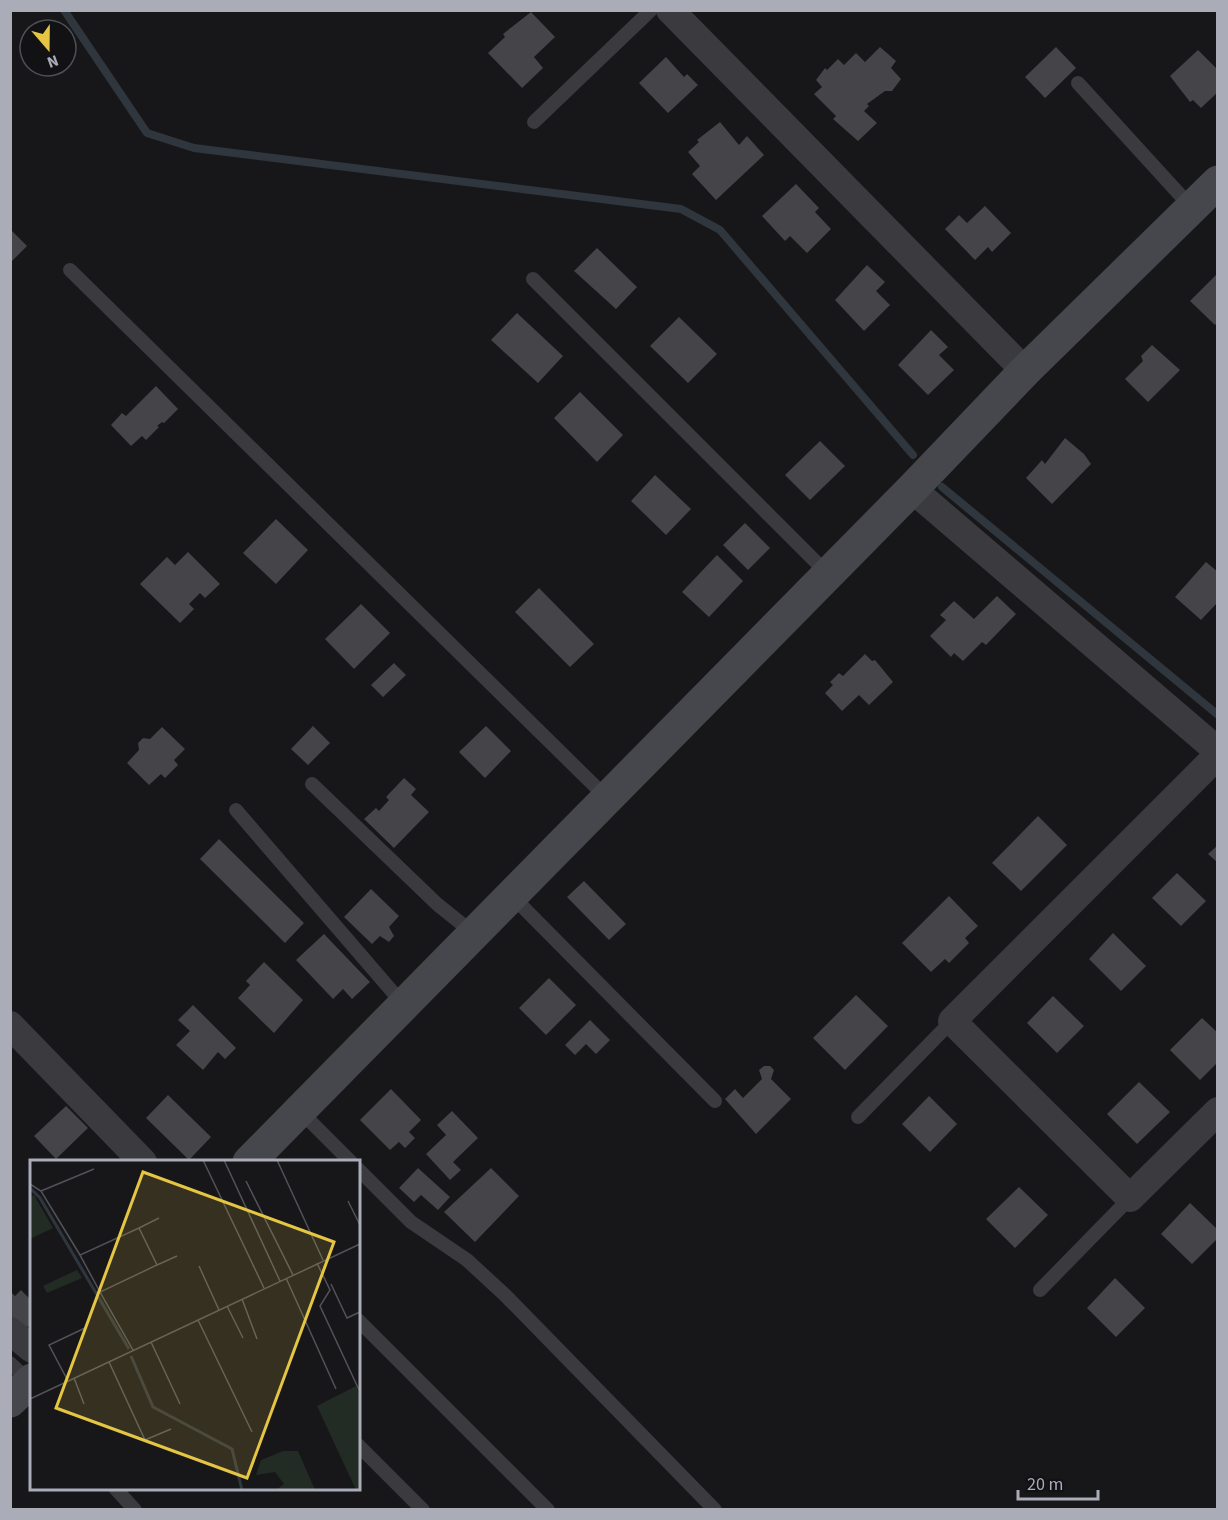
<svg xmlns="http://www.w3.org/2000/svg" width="1228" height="1520" font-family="'Source Sans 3',sans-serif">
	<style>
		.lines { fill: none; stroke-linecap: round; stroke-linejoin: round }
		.stream { stroke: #30363e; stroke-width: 8 }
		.building { fill: #444449 }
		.lane { stroke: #3a3a3f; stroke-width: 14 }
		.street { stroke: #3a3a3f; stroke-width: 28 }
		.secondary { stroke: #46474d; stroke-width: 33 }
		.inset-river { fill: none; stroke: #30363e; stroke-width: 3 }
		.inset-road { fill: none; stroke: #525359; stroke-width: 1.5 }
		.view { fill: #e4c544; fill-opacity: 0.15; stroke: #e4c544; stroke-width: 3 }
		.inset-edge { fill: none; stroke: #aaacb8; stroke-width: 3 }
	</style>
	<rect width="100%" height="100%" fill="#171719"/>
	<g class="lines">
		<path class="stream" d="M64 10 147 133 194 148 681 209 720 230 913 455
			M942 487 1218 715"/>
	</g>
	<path class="building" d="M531 12 555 37 534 57 543 68 522 88 488 53 505 37 503 34Z
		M880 47 896 61 891 68 901 79 892 91H885L867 104 869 106 864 111 877 123 858 141 833 119 836 116 814 94 822 87 816 80 825 68 827 70 838 59 844 65 856 53 865 62Z
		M1056 47 1076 68 1045 98 1025 77Z
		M1198 50 1218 70V92L1201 108 1193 100 1190 102 1170 76Z
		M666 57 684 77 687 74 698 85 668 113 639 83Z
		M720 122 739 145 747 136 764 155 716 200 692 174 700 166 688 152 699 142 697 140Z
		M796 184 819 208 815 212 831 229 807 253 790 236 785 241 762 216Z
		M985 206 1011 233 992 252 988 247 975 260 945 229 959 215 967 223Z
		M10 229 27 246 10 263Z
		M597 248 637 287 616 309 574 271Z
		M867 265 885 282 876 291 890 305 864 331 835 300Z
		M1218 273V322L1215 325 1190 301Z
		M517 313 563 356 538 383 491 340Z
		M679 317 717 354 688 383 650 346Z
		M931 330 948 347 939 355 954 370 928 395 898 365Z
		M1152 345 1180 370 1148 402 1125 379 1143 361 1141 356Z
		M156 386 178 409 164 423 162 422 157 426 159 427 146 440 142 436 131 446 111 425 122 413 126 416Z
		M580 392 623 435 597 462 554 418Z
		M1065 438 1084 454 1091 464 1052 504 1026 478 1042 460 1045 464Z
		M820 441 845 466 810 500 785 475Z
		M655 475 691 509 666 535 631 501Z
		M276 519 308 550 276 584 243 553Z
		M745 523 770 548 748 570 723 545Z
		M188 552 220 584 205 598 200 593 189 604 194 609 180 623 140 584 167 557 175 565Z
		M717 555 743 581 709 617 682 592Z
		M1206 562 1218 572V602L1201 620 1175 597Z
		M539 588 594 644 570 667 515 612Z
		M997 596 1016 614 986 645 982 642 963 661 954 653 951 657 930 636 946 620 940 615 954 601 974 619Z
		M361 604 390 633 354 669 325 639Z
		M865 654 872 661 875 660 893 682 869 705 859 695 842 711 825 693 833 685 830 682 839 673 843 676Z
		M394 663 406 675 383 697 371 685Z
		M313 726 330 743 308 765 291 749Z
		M486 726 511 751 485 778 459 752Z
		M162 727 185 749 174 760 178 765 165 778 161 774 149 785 127 763 139 750 138 743 143 738 150 739Z
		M404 778 416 789 411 795 429 812 394 848 364 819 376 808 379 811 389 800 386 797Z
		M1038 816 1067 845 1021 891 992 863Z
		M219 839 304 923 285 943 200 859Z
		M1218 845V863L1208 854Z
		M1177 873 1206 901 1181 926 1152 898Z
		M584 881 626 924 609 940 567 897Z
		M371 889 399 916 389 927 394 936 389 942 380 936 372 944 344 917Z
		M949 896 978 926 965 938 969 943 949 963 945 959 931 972 902 943Z
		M1113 933 1146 966 1121 991 1089 959Z
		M324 934 370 982 352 999 343 989 333 999 296 960Z
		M264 962 303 1000 274 1033 238 998 250 985 246 981Z
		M549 978 576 1005 546 1035 519 1008Z
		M856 995 888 1026 845 1070 813 1038Z
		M1053 996 1084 1026 1057 1053 1027 1023Z
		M193 1005 236 1048 225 1059 218 1052 203 1070 176 1045 190 1031 178 1020Z
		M1202 1018 1218 1033V1062L1200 1080 1170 1050Z
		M590 1020 610 1040 596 1054 586 1044 575 1055 565 1045Z
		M764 1066H770L774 1070 771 1079 791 1099 756 1134 725 1099 735 1089 743 1098 762 1079 759 1070Z
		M1139 1082 1170 1112 1137 1144 1107 1114Z
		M391 1089 421 1120 409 1132 415 1138 405 1148 399 1142 390 1150 360 1120Z
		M168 1095 211 1137 189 1160 146 1118Z
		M929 1096 957 1124 930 1152 902 1124Z
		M66 1106 88 1128 56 1159 34 1136Z
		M452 1111 478 1138 453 1162 461 1170 450 1180 426 1154 446 1135 437 1125Z
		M418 1168 450 1197 438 1210 421 1195 414 1202 399 1188Z
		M491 1168 519 1196 475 1242 444 1212Z
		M1019 1187 1048 1215 1015 1248 986 1219Z
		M1190 1203 1218 1230V1238L1192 1264 1161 1234Z
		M1115 1278 1145 1308 1116 1337 1087 1308Z
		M21 1290 32 1301V1323L23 1331 10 1319V1291L15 1296Z"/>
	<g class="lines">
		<path class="lane" d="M1078 83 1192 208
			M534 122 651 10
			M70 270 606 797
			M533 279 828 574
			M312 784 437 904 473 933
			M236 810 403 1004
			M512 896 715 1101
			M299 1110 351 1162
			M858 1117 952 1021
			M358 1169 411 1222 467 1260 505 1295 715 1510
			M1040 1290 1130 1198
			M358 1320 548 1510
			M10 1363 30 1382
			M358 1445 423 1510
			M115 1488 135 1510"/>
		<path class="street" d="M670 10 1025 371
			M912 489 1218 751
			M1218 755 952 1021 1130 1198 1218 1111
			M10 1025 143 1162
			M10 1331 32 1349"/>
		<path class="secondary" d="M249 1162 912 489 1025 371 1218 182
			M10 1401 32 1380"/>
	</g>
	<g transform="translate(30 1160)">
		<rect width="330" height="330" fill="#171719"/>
		<path d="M4 35 23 68 0 79V37ZM47 110 52 118 17 133 13 126ZM326 226 330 235V330H326L287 246Z" fill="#232b25"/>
		<path d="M253 291H268L285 330H246L254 324 245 312 226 315 231 300Z" fill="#232b25"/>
		<path class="inset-river" d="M0 28 10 38 99 189M101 196 123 247 202 289 212 330"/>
		<path class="inset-road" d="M173 0 234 128M194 0 250 121M247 0 293 100M216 21 263 115M0 24 11 31 50 95M11 31 64 9M318 41 330 65M109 68 129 58M287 103 300 130 290 146 330 232M127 105 147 96M169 106 189 150M256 118 306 229M301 124 317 158 330 152M70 132 50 95 109 68 127 105 70 132 103 190M212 139 227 179M197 146 213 178M168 160 222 272M121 182 150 244M79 202 115 280 141 269M44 218 54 244M38 221 19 185 55 168M0 239 330 84"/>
		<path class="view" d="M113 12 304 82 217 318 26 248Z"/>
		<rect width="330" height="330" class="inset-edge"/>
	</g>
	<rect width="1228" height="1520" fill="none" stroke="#aaacb8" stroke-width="24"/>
	<g transform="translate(48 48) rotate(160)"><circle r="28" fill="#121214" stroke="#4f5056" stroke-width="1.5"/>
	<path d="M0-4.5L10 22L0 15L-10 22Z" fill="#e4c544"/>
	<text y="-9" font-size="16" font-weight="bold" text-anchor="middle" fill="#aaacb8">N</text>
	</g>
	<path d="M1018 1490v9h80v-9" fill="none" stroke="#aaacb8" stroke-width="3"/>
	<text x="1027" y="1490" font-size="18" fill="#aaacb8" stroke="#121214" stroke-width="4.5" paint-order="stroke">20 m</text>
</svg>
